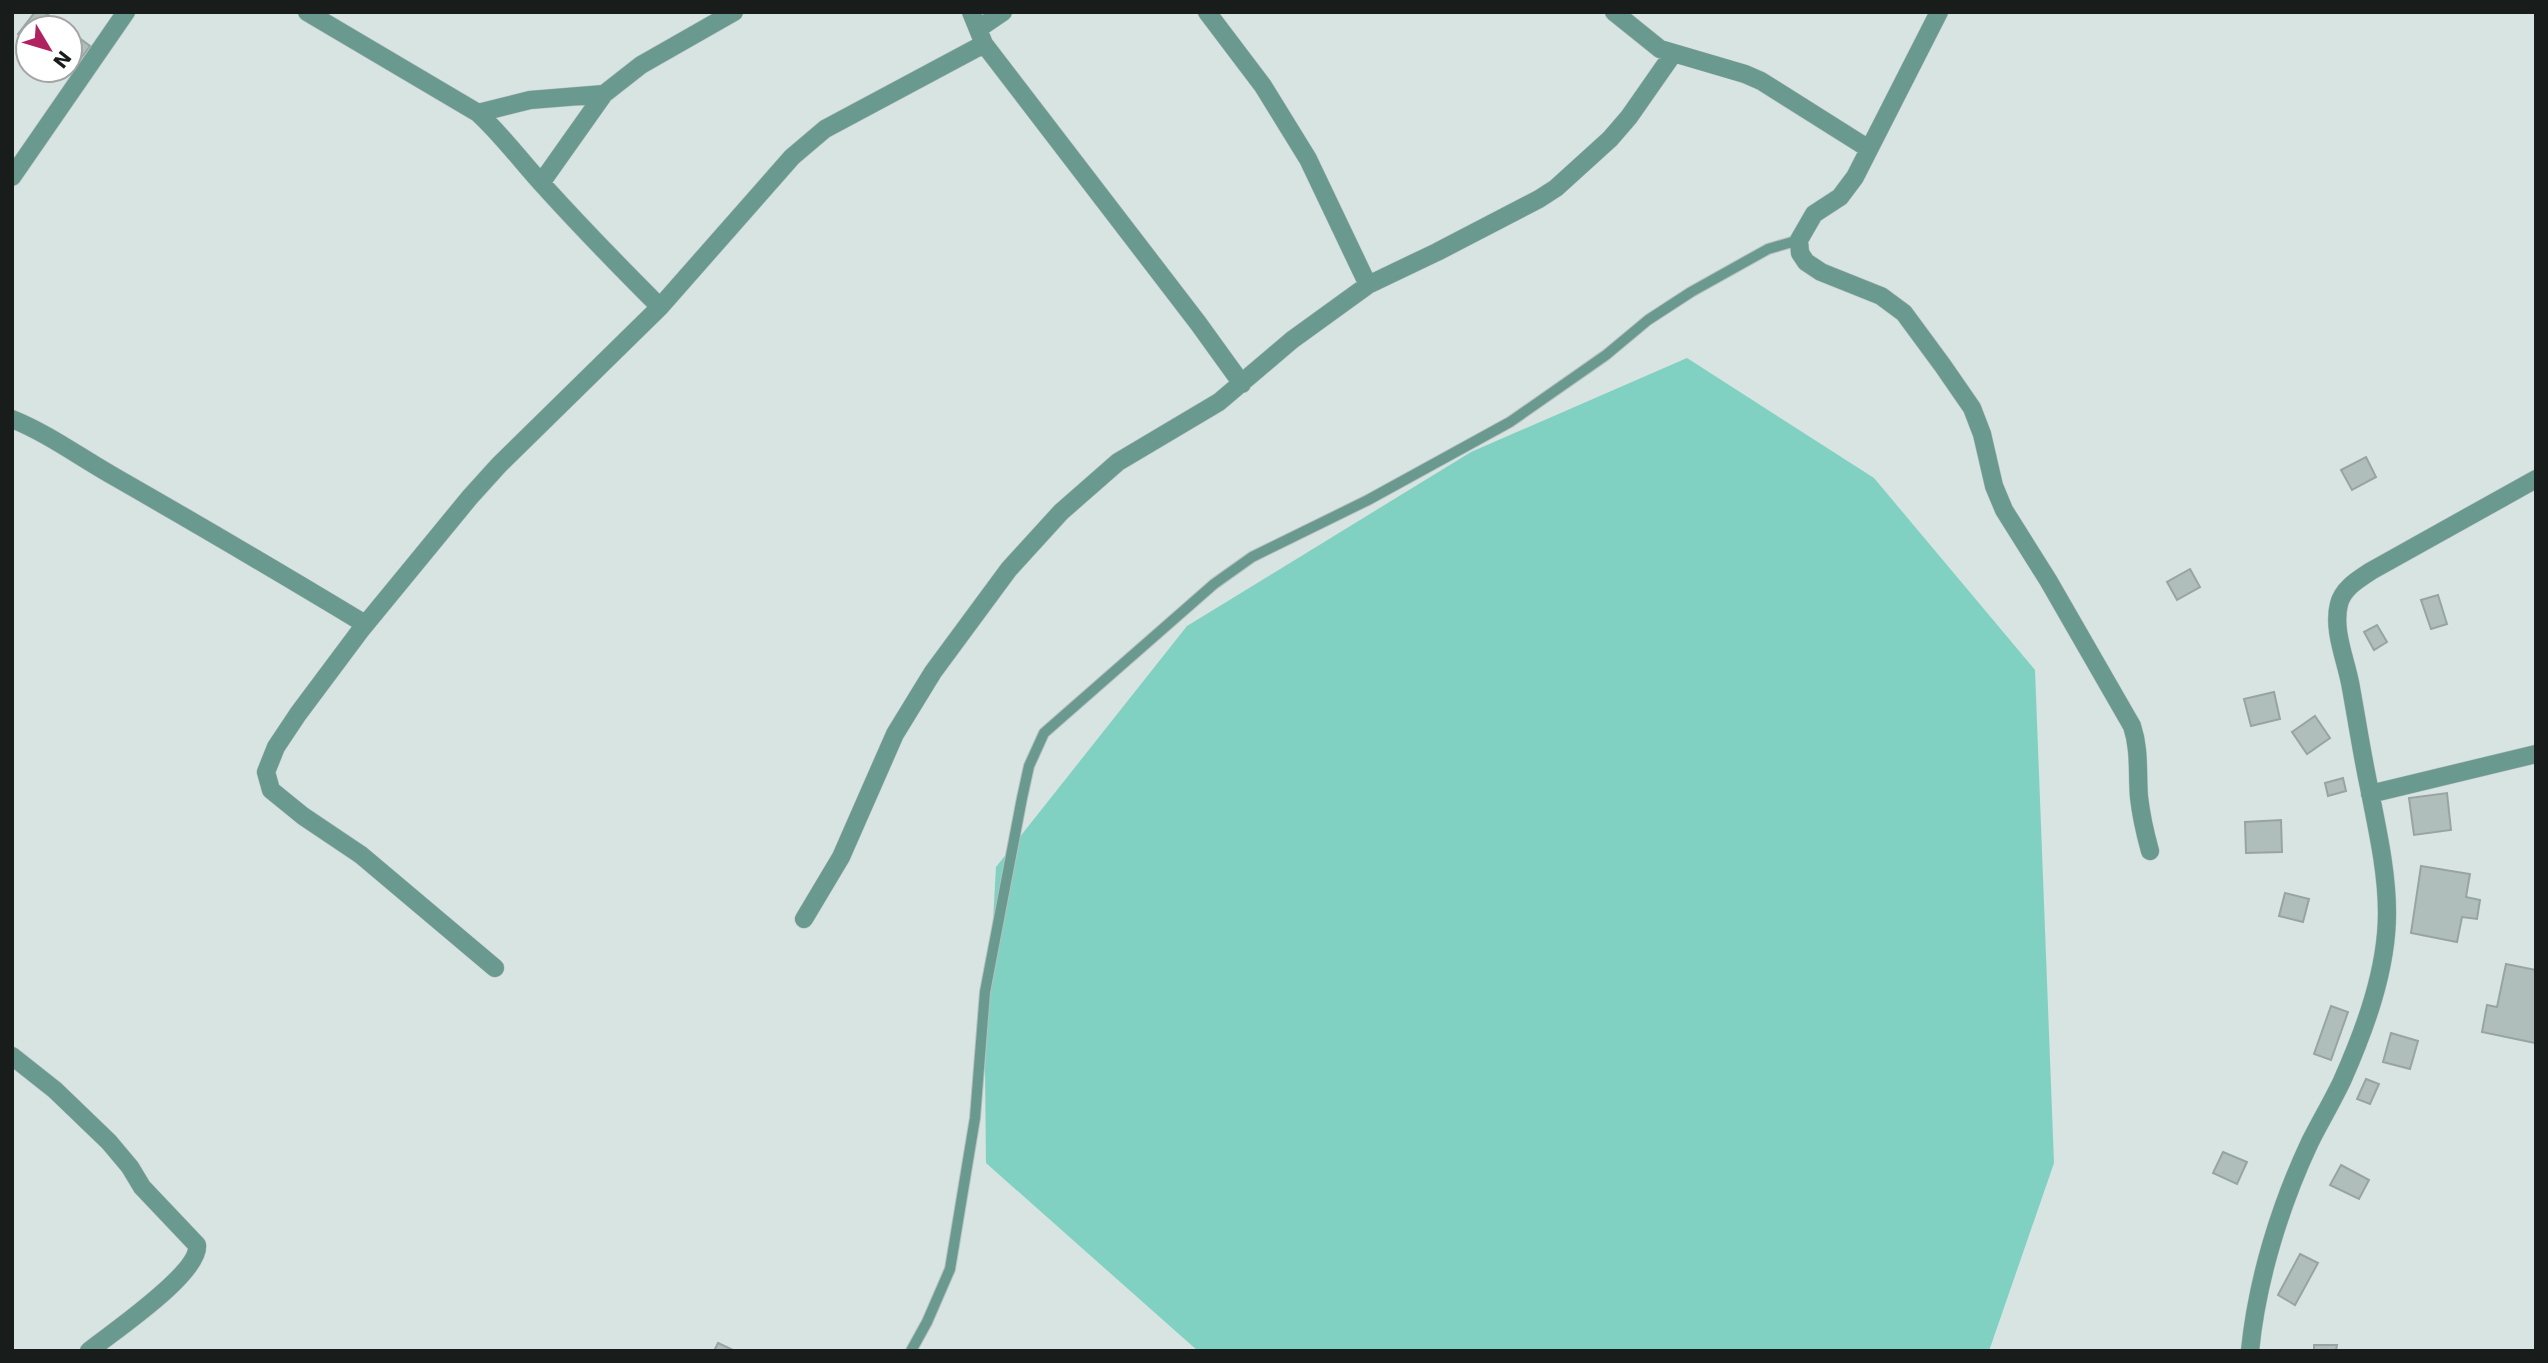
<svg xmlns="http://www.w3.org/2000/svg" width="2548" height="1363" font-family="'DejaVu Sans',sans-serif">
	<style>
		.green { fill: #80d1c2 }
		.building { fill: #b0bebb; stroke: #97a4a1; stroke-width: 2 }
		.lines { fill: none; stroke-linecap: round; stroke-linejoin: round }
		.lane-casing { stroke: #b5c0be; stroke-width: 12 }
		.street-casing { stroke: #b5c0be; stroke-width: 19 }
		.lane { stroke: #69998f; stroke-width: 10 }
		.street { stroke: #69998f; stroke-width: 18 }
	</style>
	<rect width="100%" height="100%" fill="#d7e4e1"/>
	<path class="green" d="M1687 358 1874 478 2035 670 2054 1163 1989 1351H1198L986 1163 985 1067 996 867 1187 626 1471 452Z"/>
	<path class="building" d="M35 12H44L66 28H28V42L18 34Z
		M70 31 90 46 70 73 66 70H70Z
		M2366 457 2376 477 2352 490 2341 470Z
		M2190 569 2200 587 2177 600 2167 582Z
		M2438 595 2447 624 2431 629 2421 600Z
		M2377 625 2387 642 2374 650 2364 632Z
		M2274 692 2280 719 2251 726 2244 699Z
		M2315 716 2330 738 2307 754 2292 732Z
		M2343 778 2346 791 2328 796 2325 783Z
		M2447 793 2451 830 2414 835 2409 798Z
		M2281 820 2282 852 2246 853 2245 822Z
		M2421 866 2470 874 2466 897 2480 900 2477 919 2462 917 2457 942 2411 933Z
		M2285 893 2309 899 2303 922 2279 916Z
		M2506 964 2536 970 2535 1043 2482 1032 2487 1005 2497 1007Z
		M2331 1006 2348 1012 2331 1060 2314 1054Z
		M2391 1033 2418 1041 2410 1069 2383 1062Z
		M2366 1079 2379 1084 2370 1104 2357 1099Z
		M2223 1152 2247 1162 2237 1184 2213 1173Z
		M2341 1165 2369 1180 2359 1199 2330 1185Z
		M2300 1254 2318 1263 2295 1305 2278 1295Z
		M718 1343 735 1351H714Z
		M2314 1345H2337L2336 1351H2314Z"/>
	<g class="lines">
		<g class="lane-casing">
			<path id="lane" d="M911 1351 927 1322 950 1269 975 1118 985 992 1022 798 1029 766 1044 733 1214 584 1252 557 1368 500 1510 422 1606 355 1648 320 1691 292 1768 249 1799 240"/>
		</g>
		<g class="street-casing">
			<path id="street" d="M307 12 478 113C502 135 521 161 543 185 581 227 620 267 660 307
				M971 12 984 44 1198 323 1242 384
				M1207 12 1263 86 1308 159 1368 285
				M1614 12 1660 49 1745 74 1761 81 1869 149
				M1939 12 1855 177 1840 197 1814 214 1799 240 1800 253 1806 262 1821 272 1881 296 1904 313 1943 366 1972 408 1982 434 1994 486 2004 510 2048 580 2132 726C2140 750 2137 772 2139 797 2141 815 2145 833 2150 851
				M978 29 1003 12
				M478 113 530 100 604 94
				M12 177 126 12
				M541 183 604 94 641 65 734 12
				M12 419C49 434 81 458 115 477 199 525 282 574 365 624
				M2370 794 2536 754
				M804 919 841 857 895 734 933 672 1009 569 1061 512 1118 462 1219 402 1292 340 1368 285 1437 252 1539 199 1556 188 1610 139 1629 117 1673 54
				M495 968 361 855 303 816 271 790 266 772 276 747 298 714 360 631 470 497 499 465 660 307 792 157 825 129 984 44
				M12 1056 55 1090 109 1142 130 1167 142 1187 197 1245C201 1273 111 1333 89 1351
				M2250 1351C2257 1280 2280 1206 2310 1142 2320 1122 2332 1102 2342 1081 2365 1029 2387 970 2387 913 2387 871 2377 828 2369 787 2362 754 2357 721 2351 688 2347 662 2332 631 2339 604 2343 588 2359 579 2371 571L2536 479"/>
		</g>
		<use href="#lane" class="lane"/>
		<use href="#street" class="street"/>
	</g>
	<rect width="2548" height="1363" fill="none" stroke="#181d1c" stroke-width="28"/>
	<g transform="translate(49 49) rotate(128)"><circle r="33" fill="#ffffff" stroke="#a3a5a4" stroke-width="2"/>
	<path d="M0-5L12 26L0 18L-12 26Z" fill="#b02360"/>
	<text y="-10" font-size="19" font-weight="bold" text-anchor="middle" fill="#181d1c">N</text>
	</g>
</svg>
